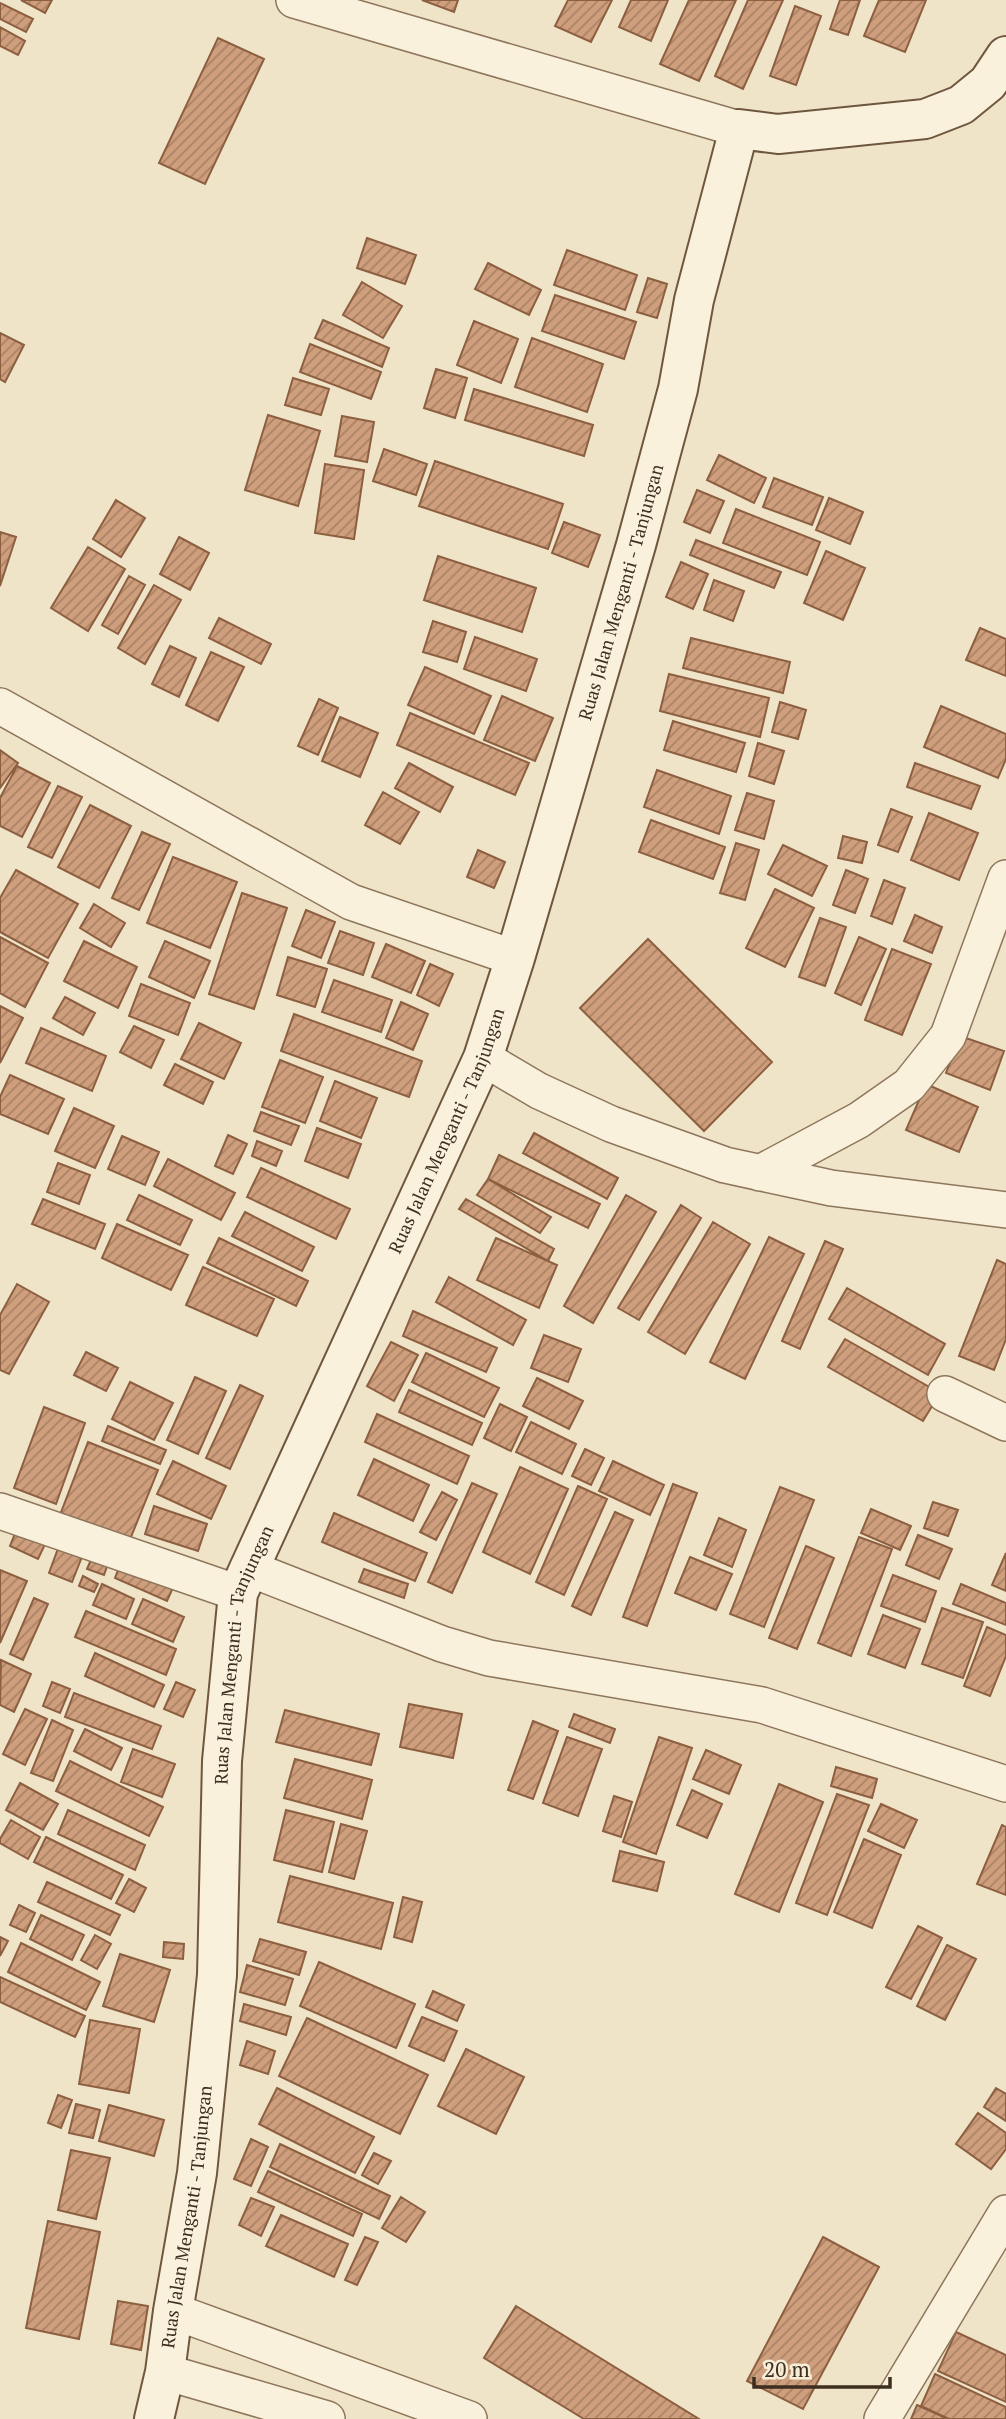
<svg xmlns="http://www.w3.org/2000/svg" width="1006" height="2419" font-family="'PT Serif',serif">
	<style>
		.building { fill: url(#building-hatch); stroke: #8d5f41; stroke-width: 2 }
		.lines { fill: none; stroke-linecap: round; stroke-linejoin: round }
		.street-casing { stroke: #8d765c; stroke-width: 38 }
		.secondary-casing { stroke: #6f573f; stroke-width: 42 }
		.street { stroke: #faf1dc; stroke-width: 35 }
		.secondary { stroke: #faf1dc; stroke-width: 38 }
		.labels { text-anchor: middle; stroke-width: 5; stroke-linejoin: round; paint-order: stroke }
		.street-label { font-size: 18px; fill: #3d2e20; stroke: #f7eed8 }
	</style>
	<defs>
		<pattern id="building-hatch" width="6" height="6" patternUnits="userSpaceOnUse" patternTransform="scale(1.75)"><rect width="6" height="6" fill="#cf9f7d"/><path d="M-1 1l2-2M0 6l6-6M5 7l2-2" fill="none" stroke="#a98266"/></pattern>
	</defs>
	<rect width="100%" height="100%" fill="#f0e4c8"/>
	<path class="building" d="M21 0H52L45 13Z
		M422 0H458L454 12Z
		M568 0H612L591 42 555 26Z
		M631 0H668L651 41 619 27Z
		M689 0H736L699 81 660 64Z
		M748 0H783L743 89 715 76Z
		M840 0H860L848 35 830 29Z
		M879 0H926L905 52 864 36Z
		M0 3 33 19 26 32 0 19Z
		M795 6 821 16 796 85 770 76Z
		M0 27 25 41 18 55 0 46Z
		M218 38 264 59 205 184 159 163Z
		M367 238 416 255 405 284 357 268Z
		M567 250 637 275 625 310 554 285Z
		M488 263 541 290 529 315 475 289Z
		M648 278 667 284 657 318 637 312Z
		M362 282 402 306 383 338 343 315Z
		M555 295 636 322 624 359 542 331Z
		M323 320 389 348 382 367 315 338Z
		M474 321 518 339 501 383 457 365Z
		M0 333 24 345 5 382 0 379Z
		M532 338 603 364 587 412 515 387Z
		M310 344 381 372 371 399 300 372Z
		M436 369 467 378 455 418 424 408Z
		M293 378 329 389 321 415 285 405Z
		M474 389 593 425 584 456 465 420Z
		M268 415 320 431 298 506 245 490Z
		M342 416 374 422 367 462 335 456Z
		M384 449 427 464 416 495 373 481Z
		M719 455 766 478 754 503 707 480Z
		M435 461 563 504 548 549 419 506Z
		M325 464 364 470 354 539 315 533Z
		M774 478 823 497 812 525 763 507Z
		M697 490 724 501 710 533 684 522Z
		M829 498 863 512 850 544 816 530Z
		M116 500 145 518 121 557 93 539Z
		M736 509 820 542 807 575 723 543Z
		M564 522 600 535 588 567 552 553Z
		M0 532 16 537 0 586Z
		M179 537 209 553 190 590 160 574Z
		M696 540 781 572 774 588 690 555Z
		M88 547 125 569 88 631 51 608Z
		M826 551 865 568 843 620 804 603Z
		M438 556 536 588 522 632 424 600Z
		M681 562 708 574 693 609 666 597Z
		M129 576 145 585 118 634 102 625Z
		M714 580 744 591 733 621 704 610Z
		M154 585 181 600 145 664 118 648Z
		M219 618 271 644 261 664 209 638Z
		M433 621 466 632 457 662 423 652Z
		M980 628 1006 639V676L966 660Z
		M475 637 537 659 526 691 464 669Z
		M691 638 790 662 783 693 683 668Z
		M170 646 196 658 179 697 152 684Z
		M211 652 244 667 218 721 186 705Z
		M425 667 491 696 474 734 408 705Z
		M669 674 769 698 760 737 660 711Z
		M502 696 553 718 535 761 484 740Z
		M319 699 338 708 318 755 298 746Z
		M780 702 806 710 798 739 772 732Z
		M941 706 1006 734V759L998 778 924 747Z
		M410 713 529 763 515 795 397 745Z
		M340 717 378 733 360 777 322 761Z
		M673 721 745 743 736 772 664 750Z
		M758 743 784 751 774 784 749 776Z
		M0 750 18 763 0 788Z
		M409 763 453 787 440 812 395 788Z
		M915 763 980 786 971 809 907 787Z
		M17 766 50 783 22 837 0 826V798Z
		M657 770 731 796 719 834 644 807Z
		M58 786 82 797 52 858 28 847Z
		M383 792 419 812 400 844 365 825Z
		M747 793 774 801 764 839 735 830Z
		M90 805 131 826 99 888 58 867Z
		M891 809 912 817 898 852 878 845Z
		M929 813 978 833 959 880 911 860Z
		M651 820 725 847 713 879 639 852Z
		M142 832 170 844 139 910 112 898Z
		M843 836 867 842 862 863 838 858Z
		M736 843 759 850 745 900 720 893Z
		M783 845 827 866 812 896 768 874Z
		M478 850 505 862 494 888 467 877Z
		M173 857 237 882 210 948 147 923Z
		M16 870 78 904 48 958 0 932V898Z
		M846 870 868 879 855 913 833 905Z
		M884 880 905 888 892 924 871 916Z
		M775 889 814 908 785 967 746 948Z
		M242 893 287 908 254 1009 209 994Z
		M94 904 125 923 111 947 80 928Z
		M306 910 335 922 321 958 292 946Z
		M915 915 942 927 932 953 904 941Z
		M820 918 846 927 825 986 799 977Z
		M340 931 374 943 363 975 328 963Z
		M0 937 48 963 25 1007 0 993Z
		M859 937 886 949 861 1005 835 993Z
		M648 939 772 1062 704 1131 580 1008Z
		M84 941 137 967 118 1008 64 981Z
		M165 941 210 961 194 998 149 977Z
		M386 944 425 961 411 993 372 977Z
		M892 949 931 964 902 1035 865 1020Z
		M288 957 327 969 315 1007 277 995Z
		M430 964 453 974 439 1006 417 995Z
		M334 980 392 1000 381 1032 322 1012Z
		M141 984 190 1003 178 1035 129 1016Z
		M65 997 95 1013 83 1035 53 1018Z
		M401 1002 428 1014 413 1050 386 1038Z
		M0 1006 23 1018 0 1063Z
		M294 1014 422 1061 409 1097 281 1051Z
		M199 1023 241 1043 224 1079 181 1059Z
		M134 1026 164 1040 151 1068 120 1052Z
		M41 1028 106 1056 92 1091 26 1063Z
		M960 1036 1004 1051 990 1090 946 1073Z
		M280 1060 323 1077 305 1123 262 1107Z
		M175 1064 213 1082 203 1104 164 1085Z
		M10 1075 64 1099 48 1134 0 1114V1097Z
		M335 1081 377 1098 361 1138 320 1121Z
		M926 1084 978 1107 959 1152 906 1130Z
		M74 1108 114 1126 95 1168 55 1151Z
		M261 1112 299 1126 291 1145 254 1131Z
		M317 1128 361 1144 348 1178 305 1161Z
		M534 1133 618 1178 607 1199 523 1153Z
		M228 1135 247 1144 233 1174 215 1166Z
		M122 1136 159 1152 145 1185 108 1169Z
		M257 1141 282 1151 276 1166 252 1156Z
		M499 1155 600 1204 588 1228 488 1179Z
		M168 1159 235 1193 221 1220 154 1186Z
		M58 1163 90 1175 79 1204 47 1192Z
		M261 1168 350 1209 336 1239 247 1197Z
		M488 1179 551 1217 540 1233 477 1195Z
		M139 1195 192 1220 180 1245 127 1220Z
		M626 1195 656 1212 593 1323 564 1306Z
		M43 1199 105 1224 95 1249 32 1224Z
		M466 1199 554 1249 548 1261 459 1209Z
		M681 1205 701 1218 639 1320 618 1308Z
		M245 1212 314 1247 302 1271 232 1236Z
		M713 1222 750 1244 685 1354 648 1332Z
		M117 1224 188 1255 171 1290 102 1258Z
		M769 1237 804 1254 745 1379 710 1362Z
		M219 1238 308 1281 296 1306 207 1263Z
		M496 1238 557 1265 539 1308 477 1280Z
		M825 1241 843 1249 800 1349 782 1341Z
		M997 1260 1006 1264V1339L994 1370 959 1356Z
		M203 1267 274 1299 257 1336 186 1305Z
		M449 1277 526 1320 513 1345 436 1302Z
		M17 1284 49 1302 9 1374 0 1370V1315Z
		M847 1288 945 1344 928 1375 829 1319Z
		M413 1311 497 1348 486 1372 403 1336Z
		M544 1335 581 1349 568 1382 531 1368Z
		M845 1339 940 1393 923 1421 828 1367Z
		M391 1342 418 1355 394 1401 367 1386Z
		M86 1352 118 1368 106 1391 74 1375Z
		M426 1353 499 1388 484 1417 412 1382Z
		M195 1377 226 1391 198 1454 167 1440Z
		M537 1378 583 1401 569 1429 523 1406Z
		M130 1382 173 1403 154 1440 112 1419Z
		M240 1385 263 1396 230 1469 206 1458Z
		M409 1390 482 1423 472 1445 399 1412Z
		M500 1404 527 1417 511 1451 484 1438Z
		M44 1407 85 1423 56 1504 14 1488Z
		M377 1414 469 1456 457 1484 365 1442Z
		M531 1422 576 1444 562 1474 516 1452Z
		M108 1426 166 1450 160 1464 102 1441Z
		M88 1442 158 1470 129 1542 60 1515Z
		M585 1449 604 1458 591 1485 572 1476Z
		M374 1459 429 1485 413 1521 358 1495Z
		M173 1461 226 1486 211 1519 157 1494Z
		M613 1461 664 1485 650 1515 599 1491Z
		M520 1467 568 1489 530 1574 483 1552Z
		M472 1483 497 1494 452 1593 428 1582Z
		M673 1484 697 1493 647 1626 623 1617Z
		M578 1486 607 1499 564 1595 536 1582Z
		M780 1487 814 1500 764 1627 730 1614Z
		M442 1492 457 1500 436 1540 420 1532Z
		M933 1502 958 1510 948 1536 924 1528Z
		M154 1506 207 1524 198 1551 145 1534Z
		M871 1509 911 1526 900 1550 861 1533Z
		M615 1512 633 1520 591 1615 572 1606Z
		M334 1513 427 1553 415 1581 322 1542Z
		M719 1518 746 1530 732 1567 704 1555Z
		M18 1526 48 1538 38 1559 10 1546Z
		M63 1535 87 1544 72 1582 49 1573Z
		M918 1535 952 1549 939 1579 906 1565Z
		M859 1537 892 1549 851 1656 818 1643Z
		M806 1546 834 1558 797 1649 769 1638Z
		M94 1553 110 1558 104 1575 87 1569Z
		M1006 1553V1591L992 1585Z
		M690 1557 732 1574 716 1610 675 1593Z
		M122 1560 175 1583 167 1601 115 1578Z
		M364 1569 408 1584 404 1598 359 1582Z
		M0 1570 27 1581 0 1643Z
		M893 1575 936 1591 925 1622 881 1606Z
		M83 1576 98 1584 94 1592 79 1586Z
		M102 1584 134 1599 126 1619 93 1605Z
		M961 1584 1006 1603V1625L953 1604Z
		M34 1598 48 1604 23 1660 10 1654Z
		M143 1599 184 1617 173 1642 132 1624Z
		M942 1608 983 1622 963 1678 922 1664Z
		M86 1611 176 1649 166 1675 75 1637Z
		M883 1615 920 1629 905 1668 868 1654Z
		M987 1627 1006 1635V1656L990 1696 964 1686Z
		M95 1653 164 1685 154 1707 85 1676Z
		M1 1660 31 1674 14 1712 0 1705Z
		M52 1682 70 1689 60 1713 43 1706Z
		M176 1682 195 1690 183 1717 164 1709Z
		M74 1693 161 1726 152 1749 65 1717Z
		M409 1704 462 1714 453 1758 400 1747Z
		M25 1709 47 1719 25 1765 3 1754Z
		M285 1710 379 1734 371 1765 276 1742Z
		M574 1714 615 1729 610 1743 569 1727Z
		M52 1720 73 1730 53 1781 31 1773Z
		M533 1721 558 1731 533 1799 508 1790Z
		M85 1729 122 1748 111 1770 74 1751Z
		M567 1737 602 1749 578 1816 543 1803Z
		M659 1737 692 1748 656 1854 623 1842Z
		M133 1749 175 1764 162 1797 121 1782Z
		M706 1750 741 1765 729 1794 693 1779Z
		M295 1759 372 1780 362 1819 284 1798Z
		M70 1761 163 1807 149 1836 56 1791Z
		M836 1767 877 1779 872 1798 831 1786Z
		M20 1783 58 1804 43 1830 6 1810Z
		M779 1784 823 1802 779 1912 735 1894Z
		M692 1790 722 1804 707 1838 677 1825Z
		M837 1794 869 1805 827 1915 796 1903Z
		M614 1796 632 1802 621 1837 603 1831Z
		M881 1804 917 1820 904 1848 868 1831Z
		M68 1810 145 1845 135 1870 58 1834Z
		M286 1810 334 1822 322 1872 274 1860Z
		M11 1820 40 1837 28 1859 0 1843V1839Z
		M341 1824 367 1831 354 1879 329 1872Z
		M1002 1825 1006 1827V1895L977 1884Z
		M46 1837 123 1875 111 1899 34 1862Z
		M864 1839 901 1855 872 1928 834 1912Z
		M620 1851 664 1862 657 1891 613 1881Z
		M290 1876 393 1903 381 1949 278 1922Z
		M129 1879 146 1888 134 1912 116 1903Z
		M47 1882 120 1915 110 1935 38 1902Z
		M403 1897 422 1902 412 1942 394 1937Z
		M19 1905 35 1913 26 1932 10 1925Z
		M41 1915 84 1935 72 1960 30 1939Z
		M918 1926 942 1938 911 1999 886 1987Z
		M95 1935 111 1944 97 1969 81 1960Z
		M0 1937 8 1941 0 1956Z
		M260 1939 306 1952 299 1975 253 1961Z
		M164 1942 184 1944 183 1959 163 1957Z
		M21 1943 100 1982 86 2010 8 1972Z
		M947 1945 976 1959 945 2020 917 2006Z
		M120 1954 170 1970 154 2022 103 2006Z
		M319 1962 415 2004 396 2048 300 2006Z
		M247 1965 293 1979 285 2005 240 1992Z
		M0 1977 85 2016 75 2037 0 2002Z
		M433 1991 464 2005 457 2021 426 2007Z
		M244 2004 291 2017 286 2035 240 2021Z
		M422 2017 457 2031 444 2061 409 2046Z
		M307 2018 428 2075 400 2134 279 2076Z
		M90 2020 140 2029 129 2093 79 2084Z
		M247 2041 275 2051 268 2074 240 2065Z
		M466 2049 524 2077 496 2134 438 2106Z
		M277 2088 374 2137 355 2173 259 2124Z
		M996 2088 1006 2094V2121L984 2107Z
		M58 2095 72 2100 61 2128 48 2123Z
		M76 2104 100 2110 93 2138 69 2133Z
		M109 2105 164 2120 154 2156 99 2141Z
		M978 2113 1006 2133V2149L991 2169 956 2144Z
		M251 2139 268 2147 251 2186 234 2179Z
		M280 2144 390 2196 379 2219 270 2167Z
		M71 2150 110 2158 96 2219 58 2210Z
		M374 2153 391 2161 378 2184 362 2175Z
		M268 2171 362 2214 353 2236 258 2192Z
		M401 2197 425 2212 406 2242 382 2228Z
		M251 2198 274 2207 261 2236 239 2225Z
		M281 2215 348 2244 334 2277 266 2246Z
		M48 2221 100 2232 79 2339 26 2328Z
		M365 2237 378 2242 357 2285 345 2280Z
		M823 2237 879 2267 803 2409 747 2381Z
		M118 2301 148 2306 141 2350 111 2344Z
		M516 2306 699 2419H584L484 2358Z
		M956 2332 1006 2355V2402L938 2371Z
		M935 2374 1006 2407V2419H949L921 2406Z
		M917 2405 948 2419H911Z"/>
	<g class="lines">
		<g class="street-casing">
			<path id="street" d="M294 0 739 129
				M0 706 351 902 515 958
				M483 1058 539 1091 611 1124 725 1165 831 1188 1006 1210
				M760 1173 859 1120 909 1085 948 1036 1006 878
				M945 1394 1006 1423
				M0 1511 238 1593
				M248 1568 442 1644 489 1658 762 1705 1006 1784
				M173 2311 469 2419
				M165 2372 327 2419
				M882 2419 1006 2213"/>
		</g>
		<g class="secondary-casing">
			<g id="secondary">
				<path id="s1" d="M154 2419 165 2372 173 2311 197 2173 217 1975 222 1761 238 1593 483 1058 515 958 636 545 678 389 694 300 739 129 778 134 925 119 961 105 988 83 1006 56"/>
			</g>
		</g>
		<use href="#street" class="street"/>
		<use href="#secondary" class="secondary"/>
	</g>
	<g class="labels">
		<g class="street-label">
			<text dy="6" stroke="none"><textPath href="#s1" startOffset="1906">Ruas Jalan Menganti - Tanjungan</textPath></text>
			<text dy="6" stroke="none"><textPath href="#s1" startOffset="1339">Ruas Jalan Menganti - Tanjungan</textPath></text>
			<text dy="6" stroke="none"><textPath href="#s1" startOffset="772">Ruas Jalan Menganti - Tanjungan</textPath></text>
			<text dy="6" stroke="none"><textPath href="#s1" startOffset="205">Ruas Jalan Menganti - Tanjungan</textPath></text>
		</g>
	</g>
	<path d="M754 2377v10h136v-10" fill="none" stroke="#3d2e20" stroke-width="3.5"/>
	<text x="764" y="2377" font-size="21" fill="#3d2e20" stroke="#f7eed8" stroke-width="5" paint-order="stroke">20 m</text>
</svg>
